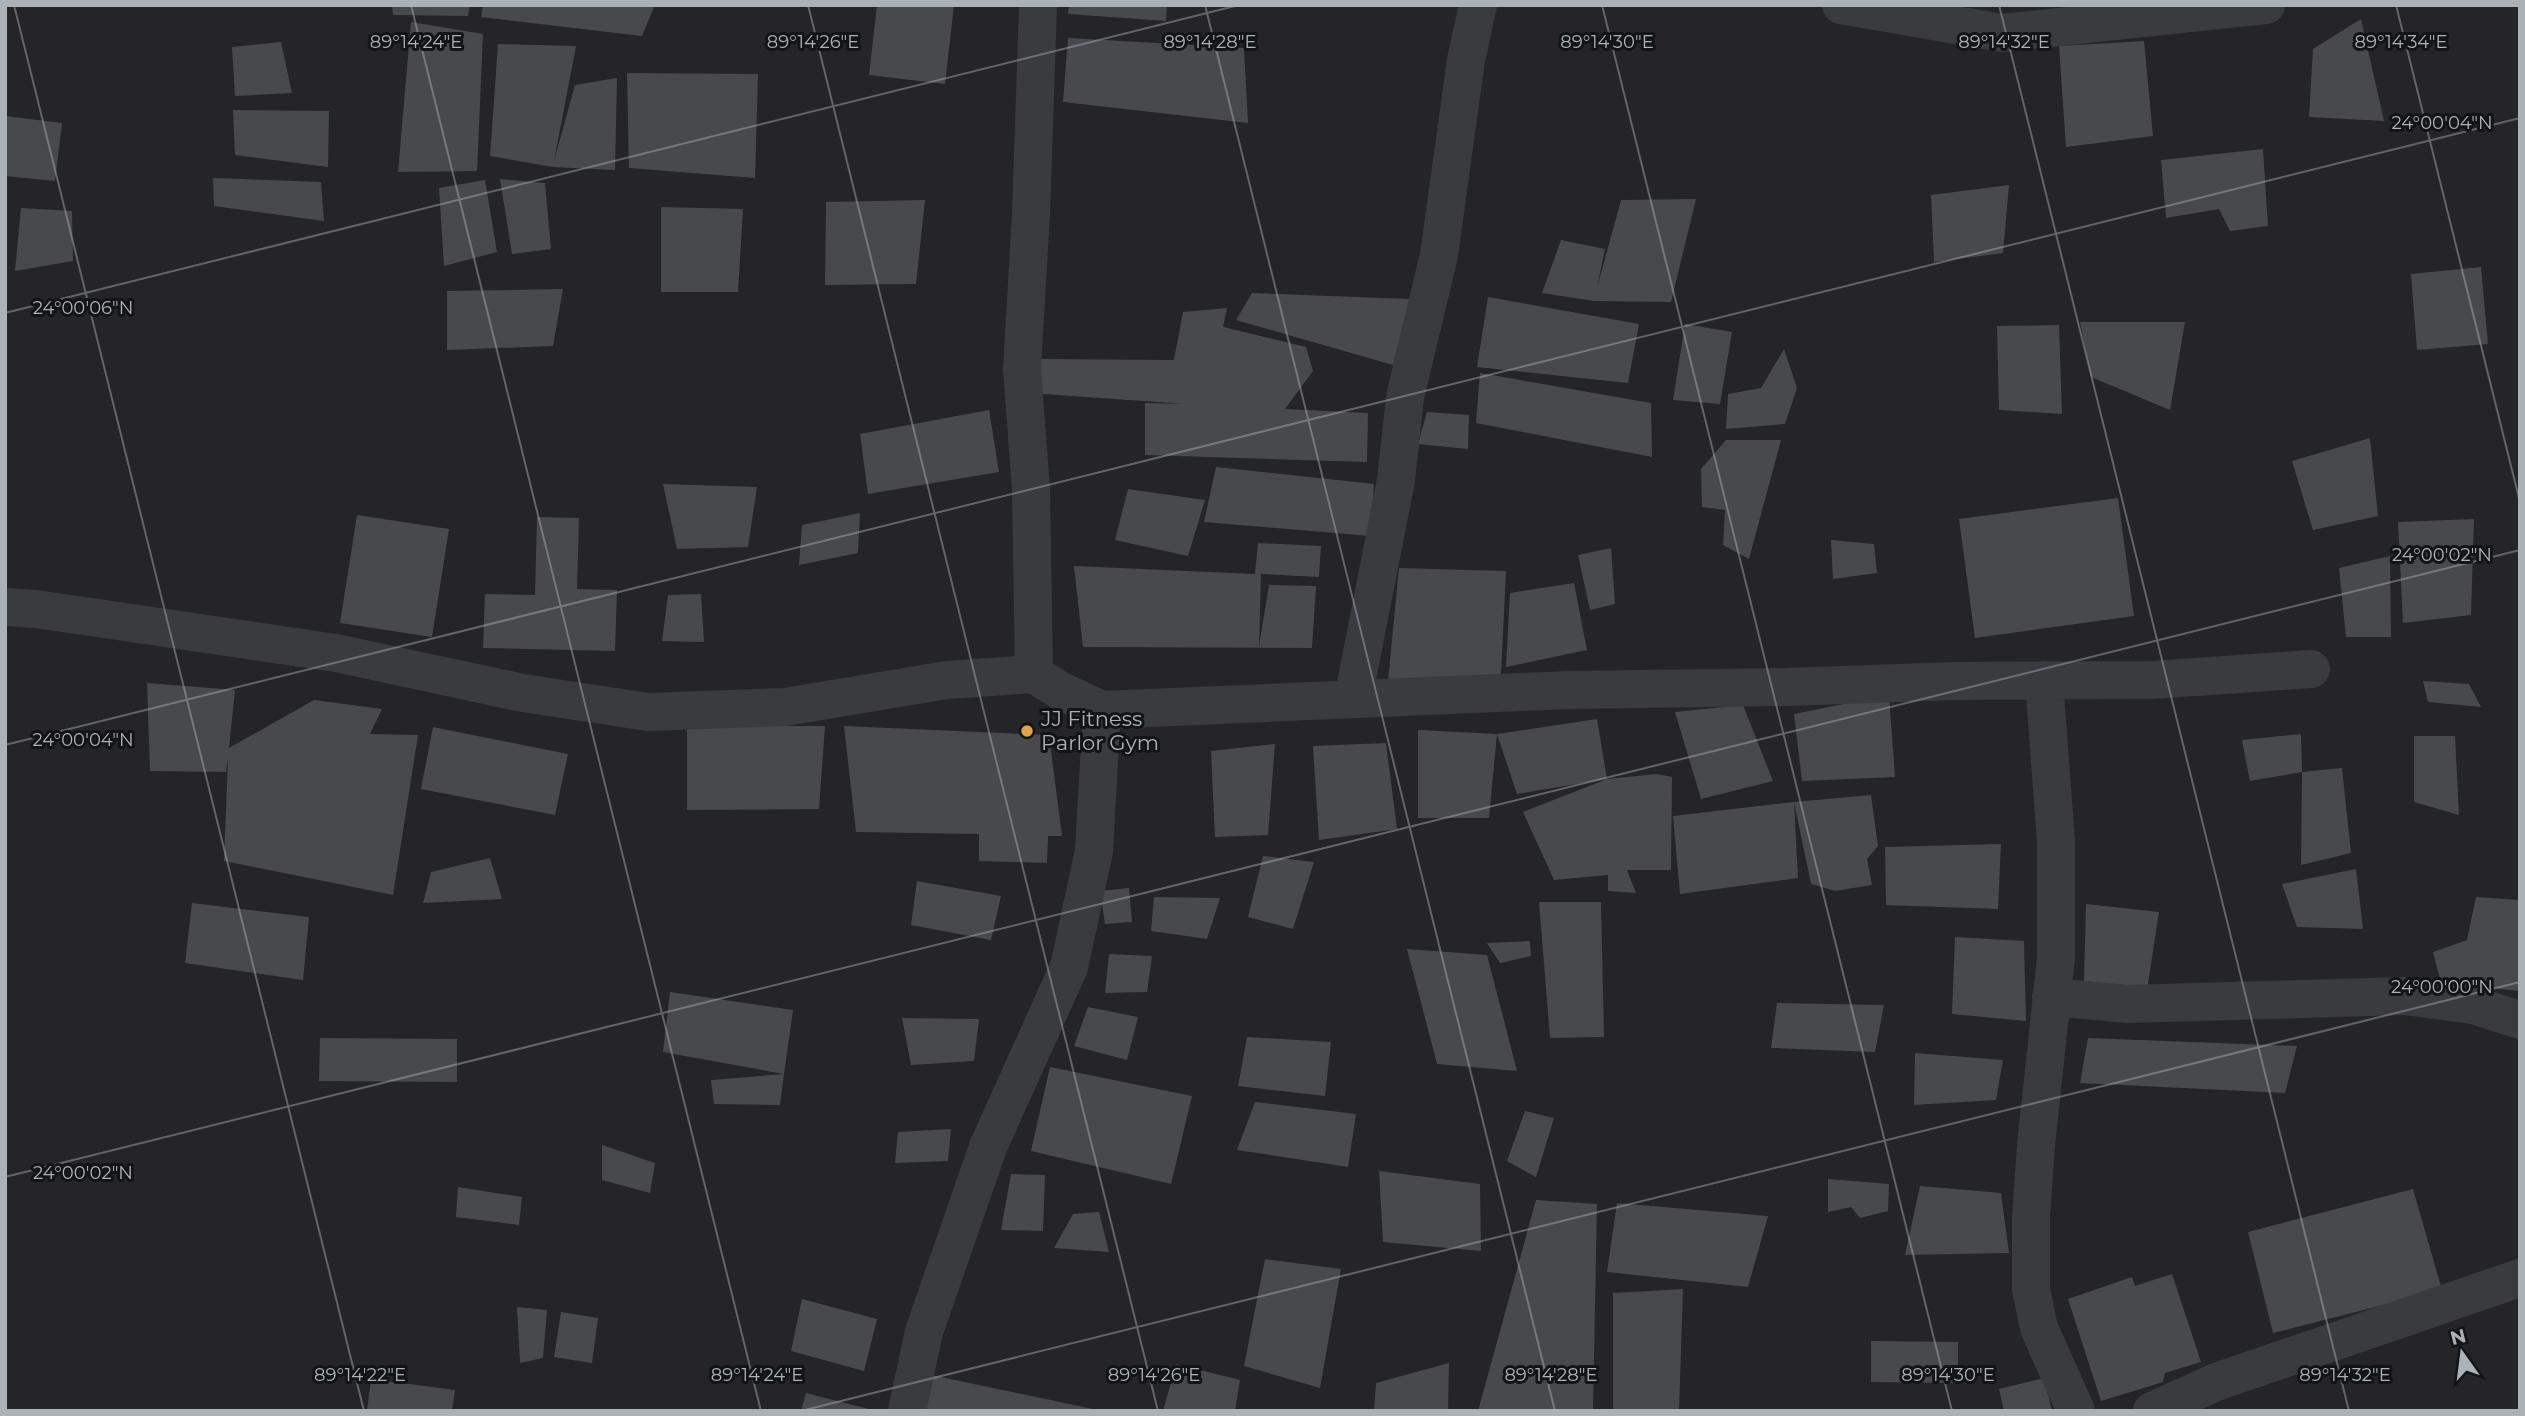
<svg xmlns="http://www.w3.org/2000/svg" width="2525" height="1416" font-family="Montserrat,sans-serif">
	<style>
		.built { fill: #252527 }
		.building { fill: #48494c }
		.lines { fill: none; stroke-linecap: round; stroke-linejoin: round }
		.minor { stroke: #3a3b3f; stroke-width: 38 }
		.ticks { fill: none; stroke: #acb1b8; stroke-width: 2; stroke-opacity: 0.45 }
		.poi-dot { fill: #dda44e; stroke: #131415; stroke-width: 2.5 }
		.labels { text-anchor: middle; stroke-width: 6; stroke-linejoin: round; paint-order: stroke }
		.poi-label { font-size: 21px; fill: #acb1b8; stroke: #131415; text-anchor: start }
		.ticks-label { font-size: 18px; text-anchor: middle; fill: #acb1b8; stroke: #131415; stroke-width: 6; stroke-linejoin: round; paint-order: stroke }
	</style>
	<rect width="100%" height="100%" fill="#18191a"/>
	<path class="built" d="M5 5H2520V1411H5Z"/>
	<path class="building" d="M392 5H470L468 16 393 15Z
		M483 5H655L642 36 481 17Z
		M877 5H954L945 84 869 75Z
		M1069 5H1167L1166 21 1068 14Z
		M2361 19 2384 121 2309 117 2313 49Z
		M411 22 483 34 477 171 398 172Z
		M1068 38 1244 48 1248 123 1063 102Z
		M2144 41 2153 136 2066 147 2059 46Z
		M281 42 292 93 235 96 232 47Z
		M498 44 576 46 554 161 575 85 617 78 615 170 553 167 490 156Z
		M627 73 758 74 755 178 629 168Z
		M233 110 329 111 328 167 235 155Z
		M5 116 62 123 55 181 5 176Z
		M2263 149 2268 226 2230 231 2219 209 2166 218 2161 160Z
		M213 178 321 182 324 221 214 206Z
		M500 179 545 183 551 249 512 254Z
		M485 180 497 252 444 266 439 188Z
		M2009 185 2003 253 1934 262 1931 195Z
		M1696 199 1671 302 1594 301 1542 293 1561 240 1605 249 1597 288 1621 200Z
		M925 200 916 284 825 285 826 202Z
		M661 207 743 209 738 292H661Z
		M21 208 72 211 73 261 15 271Z
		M2481 267 2488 344 2417 350 2411 274Z
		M563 289 553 346 447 350V291Z
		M1252 293 1410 299 1393 365 1236 320Z
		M1488 297 1639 324 1628 383 1477 367Z
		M1227 308 1223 327 1306 347 1313 371 1285 409 1368 413 1367 462 1145 455V403L1186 404 1029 393 1040 359 1174 360 1183 312Z
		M2080 322H2185L2170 410 2091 377Z
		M1685 324 1732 332 1720 404 1673 400Z
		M2059 325 2062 414 1999 410 1997 326Z
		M1784 349 1797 388 1785 424 1726 429 1728 394 1761 388Z
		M1480 373 1651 403 1652 457 1476 423Z
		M989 410 999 472 868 494 860 434Z
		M1427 412 1469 415 1468 449 1418 444Z
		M2370 438 2378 516 2313 530 2292 461Z
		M1726 440H1781L1749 559 1723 545 1725 510 1702 507 1701 469Z
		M1216 467 1374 484 1370 536 1204 522Z
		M663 484 757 487 748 547 677 549Z
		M1128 489 1205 500 1188 556 1115 540Z
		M2118 498 2134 616 1975 638 1959 519Z
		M860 513 858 553 799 565 802 525Z
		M357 515 449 529 432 637 340 623Z
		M537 517 579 518 577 589 617 590 615 651 483 648 485 594 535 595Z
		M2474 519 2471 615 2403 623 2398 522Z
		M1831 540 1874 544 1877 573 1833 579Z
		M1258 543 1321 546 1319 577 1261 574 1259 646 1269 585 1316 586 1312 648 1083 647 1074 566 1255 574Z
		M1611 548 1615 604 1590 610 1578 555Z
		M2390 556 2391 637H2346L2339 568Z
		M1399 568 1506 571 1501 674 1388 681Z
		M1574 583 1587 650 1506 667 1510 593Z
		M701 594 704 642 662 641 668 595Z
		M2423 681 2469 684 2481 707 2428 702Z
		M147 683 235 690 229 748 314 700 382 709 370 734 418 735 393 895 224 861 228 759 226 772 150 771Z
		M1889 695 1895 777 1802 781 1794 714Z
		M1743 705 1773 781 1701 799 1675 712Z
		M1597 719 1607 779 1517 794 1497 734Z
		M687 726H825L819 809 687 810Z
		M844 726 1049 735 1062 836H1048L1047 863 979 861V834L856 832Z
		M433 727 568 754 555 815 421 789Z
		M1418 730 1497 734 1489 818H1418Z
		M2301 734 2302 772 2250 781 2242 740Z
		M2414 736H2455L2459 815 2414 802Z
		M1386 743 1397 829 1319 840 1313 746Z
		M1275 744 1268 835 1215 837 1211 751Z
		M2342 768 2351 853 2301 865 2302 772Z
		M1657 774 1672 777 1671 870H1627L1636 893 1608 891V875L1554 880 1523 812 1607 779Z
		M1871 795 1878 846 1867 859 1872 885 1835 891 1811 884 1794 802 1798 878 1680 894 1673 816 1794 802Z
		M2001 844 1998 909 1886 905 1885 847Z
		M1263 856 1314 862 1293 929 1248 917Z
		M490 858 502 899 423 903 431 872Z
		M2356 869 2363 929 2297 927 2282 884Z
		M917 881 1001 896 991 940 911 925Z
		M1129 888 1132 922 1105 924 1100 891Z
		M1154 897 1220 898 1207 939 1151 931Z
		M2476 897 2520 900V991L2441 983 2433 952 2467 940Z
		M1539 902H1601L1604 1037 1550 1038Z
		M192 903 309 917 303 980 185 963Z
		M2086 904 2159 912 2147 990 2084 981Z
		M1955 937 2024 941 2026 1021 1952 1014Z
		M1530 941 1531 956 1500 963 1487 943Z
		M1407 949 1487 955 1517 1071 1437 1064Z
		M1109 954 1152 956 1147 992 1105 993Z
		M670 992 793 1010 784 1074 663 1052Z
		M1777 1003 1884 1005 1875 1052 1771 1048Z
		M1088 1007 1138 1017 1127 1060 1074 1046Z
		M902 1018 979 1019 974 1061 911 1065Z
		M1247 1037 1331 1042 1325 1096 1238 1086Z
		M320 1038 457 1039V1082L319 1081Z
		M2088 1038 2297 1046 2285 1093 2080 1083Z
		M1915 1053 2003 1060 1996 1100 1914 1105Z
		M1050 1067 1192 1096 1171 1184 1031 1151Z
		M784 1074 780 1105 714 1104 711 1080Z
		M1255 1102 1356 1114 1348 1167 1237 1150Z
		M1525 1111 1554 1118 1536 1177 1507 1161Z
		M951 1129 948 1161 895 1163 898 1132Z
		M602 1145 655 1163 650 1193 602 1180Z
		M1379 1171 1480 1184 1481 1251 1383 1242Z
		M1011 1174 1045 1175 1043 1231 1001 1230Z
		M1828 1179 1889 1184 1888 1211 1860 1218 1851 1207 1828 1212Z
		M1920 1186 2001 1193 2009 1253 1905 1255Z
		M458 1187 522 1197 519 1225 456 1217Z
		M2413 1189 2442 1290 2273 1333 2248 1232Z
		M1536 1200 1597 1204 1593 1411H1478Z
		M1617 1203 1768 1216 1748 1287 1607 1272Z
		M1099 1212 1109 1252 1054 1248 1073 1214Z
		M1265 1259 1341 1269 1320 1388 1244 1366Z
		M2172 1274 2201 1362 2165 1373 2163 1382 2101 1401 2068 1299 2132 1277 2135 1286Z
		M1683 1289 1679 1411H1613V1293Z
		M802 1299 877 1319 864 1371 791 1351Z
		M517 1307 547 1310 543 1358 520 1363Z
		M561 1312 598 1318 592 1363 554 1357Z
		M1871 1341 1958 1342V1383L1871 1382Z
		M1449 1363 1448 1411H1374L1376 1383Z
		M1176 1364 1240 1380 1235 1411H1163Z
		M931 1375 1098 1410V1411H923Z
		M2044 1378 2052 1411H2004L1999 1389Z
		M371 1379 455 1390 452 1411H367Z
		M806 1393 873 1410V1411H801Z"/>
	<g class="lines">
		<path class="minor" d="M1841 5 2002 33 2266 5
			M5 607 36 609 336 653 523 693 648 712 785 707 947 680 1034 674 1059 690 1102 710 1569 690 1788 687 1954 681 2151 680 2311 669
			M1034 674 1031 489 1022 369 1031 214 1038 5
			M2044 680 2056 842V958L2036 1145 2031 1217V1289L2039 1328 2076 1411
			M1353 699 1396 480 1405 397 1439 255 1466 60 1478 5
			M2051 997 2128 1004 2405 996 2473 1005 2520 1020
			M907 1411 924 1332 988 1147 1069 967 1094 851 1102 710
			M2152 1411 2216 1382 2520 1278"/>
	</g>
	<path class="ticks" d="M14 5 364 1411M411 5 761 1411M808 5 1158 1411M1205 5 1555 1411M1602 5 1952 1411M1999 5 2349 1411M2396 5 2520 502M5 313 1239 5M5 745 2520 118M5 1177 2520 550M801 1411 2520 982"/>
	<circle class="poi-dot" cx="1027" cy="731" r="7"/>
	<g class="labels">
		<g class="poi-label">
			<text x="1041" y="726">JJ Fitness<tspan x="1041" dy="24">Parlor Gym</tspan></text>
		</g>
	</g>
	<g class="ticks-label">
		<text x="2401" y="48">89°14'34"E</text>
		<text x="416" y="48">89°14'24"E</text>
		<text x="813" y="48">89°14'26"E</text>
		<text x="1210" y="48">89°14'28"E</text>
		<text x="1607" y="48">89°14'30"E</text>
		<text x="2004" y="48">89°14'32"E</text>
		<text x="2442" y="129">24°00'04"N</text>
		<text x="83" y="314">24°00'06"N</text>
		<text x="2442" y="561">24°00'02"N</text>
		<text x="83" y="746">24°00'04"N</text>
		<text x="2442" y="993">24°00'00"N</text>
		<text x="83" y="1179">24°00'02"N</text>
		<text x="360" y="1381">89°14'22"E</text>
		<text x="757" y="1381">89°14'24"E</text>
		<text x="1154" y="1381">89°14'26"E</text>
		<text x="1551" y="1381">89°14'28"E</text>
		<text x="1948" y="1381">89°14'30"E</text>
		<text x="2345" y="1381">89°14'32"E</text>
	</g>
	<rect width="2525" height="1416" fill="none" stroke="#acb1b8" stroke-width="14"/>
	<g transform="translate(2462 1353) rotate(346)" stroke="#131415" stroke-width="5" paint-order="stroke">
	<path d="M0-5L12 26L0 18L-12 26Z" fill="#acb1b8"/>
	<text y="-10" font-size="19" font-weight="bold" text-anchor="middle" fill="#acb1b8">N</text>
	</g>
</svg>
